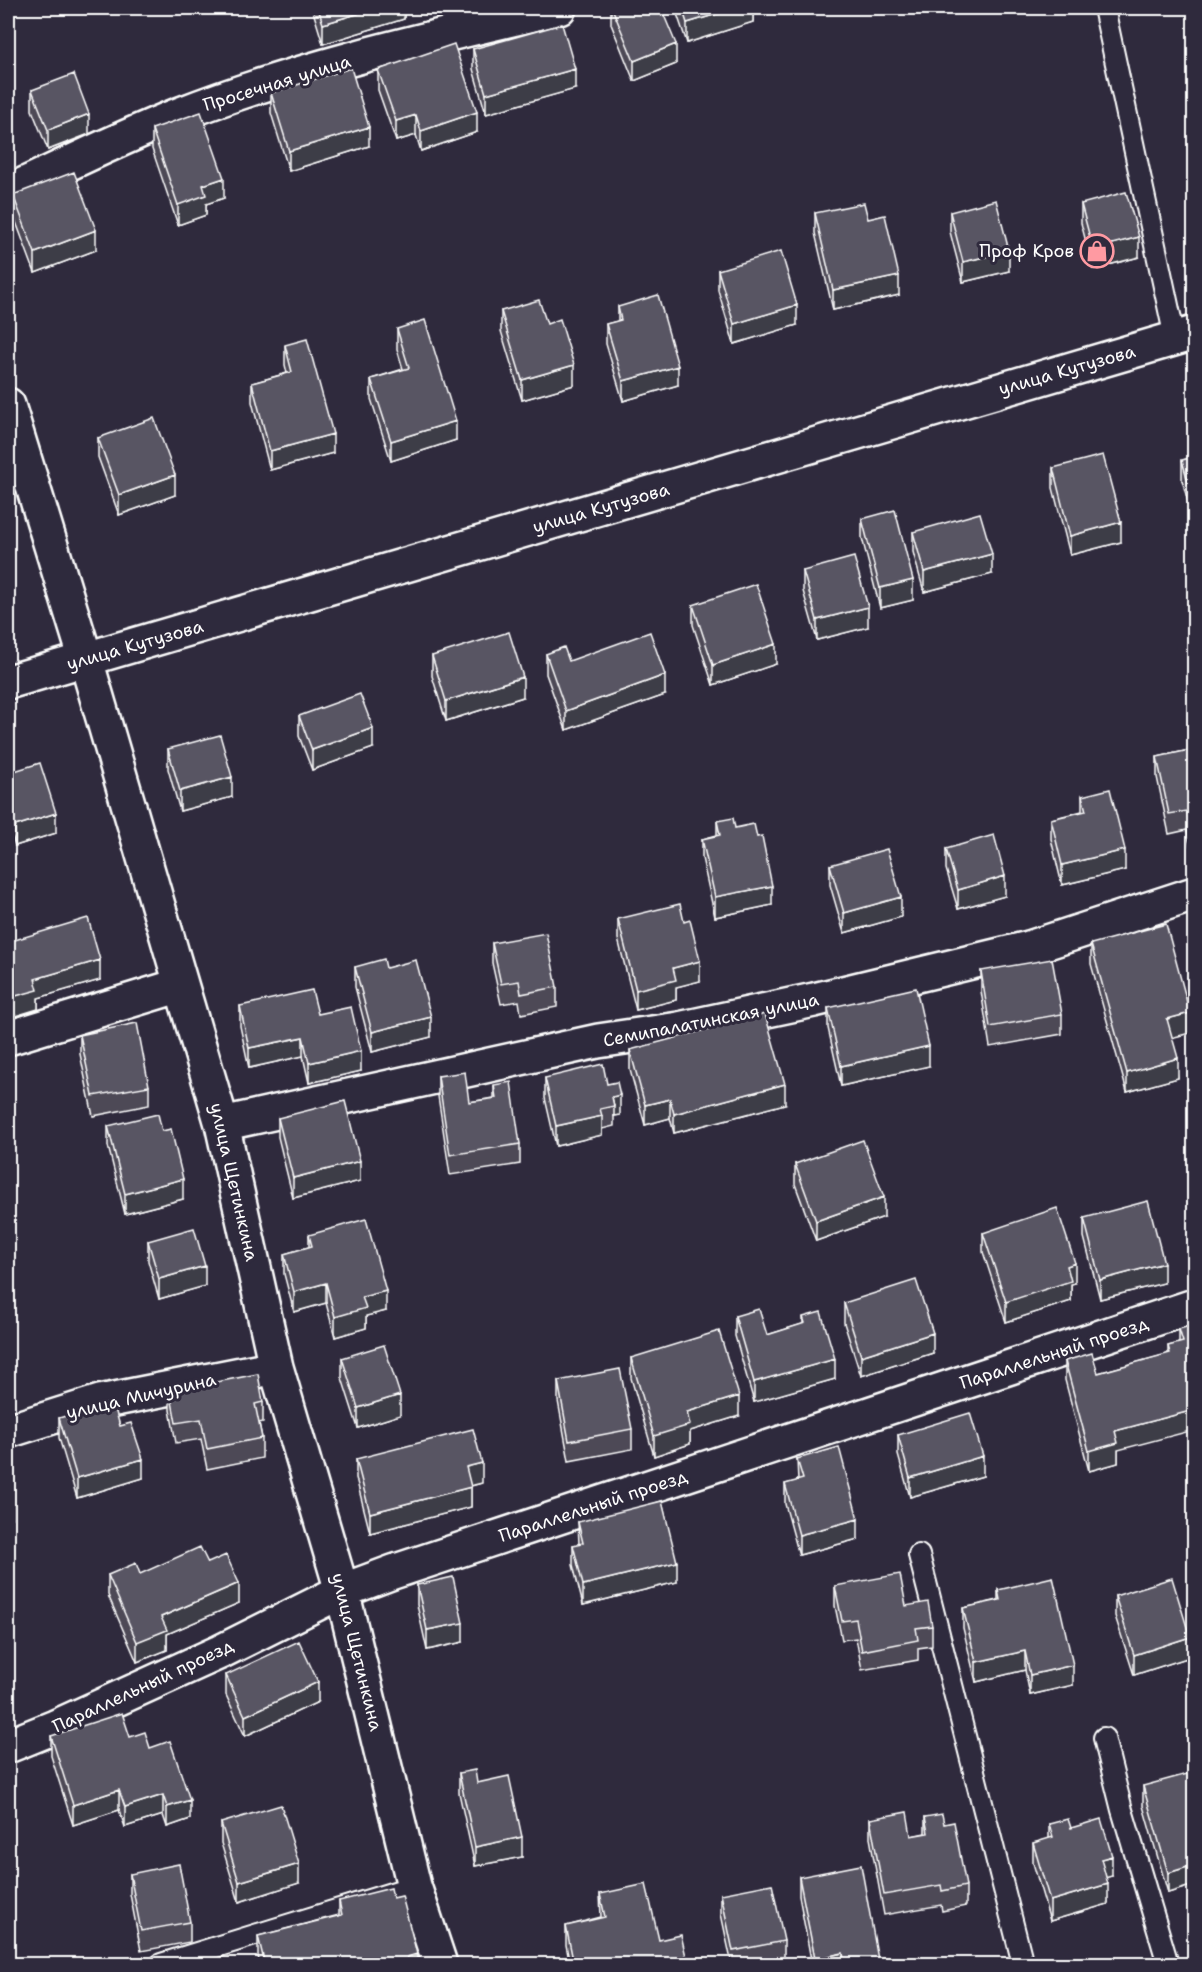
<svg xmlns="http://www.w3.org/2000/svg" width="1202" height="1972" font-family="'Shantell Sans',sans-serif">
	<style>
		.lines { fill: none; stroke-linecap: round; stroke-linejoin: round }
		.service-casing { stroke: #fff; stroke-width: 24 }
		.minor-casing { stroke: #fff; stroke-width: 38 }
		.secondary-casing { stroke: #fff; stroke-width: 38 }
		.service { stroke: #2f2a3d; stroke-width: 20 }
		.minor { stroke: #2f2a3d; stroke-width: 33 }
		.secondary { stroke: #2f2a3d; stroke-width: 33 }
		.wall { fill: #4d4956; stroke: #fff; stroke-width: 1.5 }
		.shaded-wall { fill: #3e3c46; stroke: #fff; stroke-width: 1.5 }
		.building { fill: #595564; stroke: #fff; stroke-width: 1.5 }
		.labels { text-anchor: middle; stroke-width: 6; stroke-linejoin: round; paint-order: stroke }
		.street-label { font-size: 18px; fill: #fff; stroke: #2f2a3d }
		.poi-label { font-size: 18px; fill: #fff; stroke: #2f2a3d; text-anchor: end }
	</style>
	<rect width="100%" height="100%" fill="#2f2a3d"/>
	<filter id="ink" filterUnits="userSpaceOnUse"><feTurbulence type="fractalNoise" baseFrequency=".0167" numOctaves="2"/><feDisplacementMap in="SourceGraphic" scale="12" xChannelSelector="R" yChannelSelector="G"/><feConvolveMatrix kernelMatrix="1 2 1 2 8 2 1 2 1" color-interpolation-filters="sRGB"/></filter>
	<g filter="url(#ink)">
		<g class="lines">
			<g class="service-casing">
				<path id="service" d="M1104 8 1175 338
					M919 1555 1023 1964
					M1104 1738 1122 1810 1168 1964
					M161 1964 414 1886"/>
			</g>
			<g class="minor-casing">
				<path id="minor" d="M8 192C64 166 120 138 178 115 300 67 431 38 559 8
					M8 405 86 660 222 1124 276 1367 342 1591 414 1886 440 1964
					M8 1038 181 985
					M222 1124 598 1041 679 1029 814 1000 1029 948 1194 894
					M8 1431 100 1402 276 1367
					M8 1746 55 1727 220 1652 342 1591 393 1572 1194 1306"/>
			</g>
			<g class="secondary-casing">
				<path id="secondary" d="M8 682 1194 333"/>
			</g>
			<use href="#service" class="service"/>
			<use href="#minor" class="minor"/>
			<use href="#secondary" class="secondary"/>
		</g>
		<path class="wall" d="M312 8H404V19L323 44Z
			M611 8H661L676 64 634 81 611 24Z
			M675 8H753V22L687 43Z
			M473 49 575 89 486 114 473 69Z
			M378 70 477 132 421 151 416 135 396 141 378 90Z
			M32 90 89 134 48 150 32 110Z
			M271 93 369 146 289 171 271 113Z
			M152 129 224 198 206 204V215L178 225 152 149Z
			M13 195 96 250 35 273 13 214Z
			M1081 204 1139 257 1093 269 1081 223Z
			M950 212 1009 271 963 282 950 232Z
			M815 213 899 295 833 310 815 233Z
			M718 270 797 325 734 344 718 290Z
			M618 307 678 385 623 401 606 344V324L618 321Z
			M501 311 547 324 574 385 522 400 501 331Z
			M397 329 456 440 391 461 371 399V379L403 369 397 349Z
			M285 345 333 453 270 470 252 402V383L287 373 285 365Z
			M98 438 175 495 119 515 98 457Z
			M1194 457V524L1182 480V460Z
			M1053 468 1121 542 1070 555 1053 488Z
			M862 519 913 600 880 608 862 538Z
			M913 532 992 574 924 592 913 552Z
			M803 571 868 627 817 640 803 591Z
			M693 605 776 664 713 685 693 625Z
			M546 654 569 661 665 695 566 730 546 674Z
			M432 656 523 697 446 721 432 676Z
			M299 716 373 748 312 770 299 736Z
			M168 749 232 797 180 811 168 769Z
			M1194 749V853H1192L1187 830 1169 834 1157 777V757Z
			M8 773 56 833 15 846 8 822Z
			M1082 796 1125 870 1062 885 1051 839V819L1082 811Z
			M717 821 735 828 772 905 715 917 702 858V839L717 835Z
			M946 849 1005 896 958 909 946 869Z
			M830 865 901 917 844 933 830 885Z
			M618 919 700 981 676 987V1000L636 1010 618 939Z
			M8 942 100 980 38 998V1009L12 1017 9 1009Z
			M492 943 557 987V1007L521 1014 519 1001 501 1004 492 963Z
			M1091 944 1190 1033 1172 1037 1178 1078 1127 1092 1091 964Z
			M355 967 386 968 431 1037 372 1052 355 987Z
			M981 971 1062 1014V1034L990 1047 981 991Z
			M240 1006 318 1014 361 1071 309 1083 303 1056 249 1068 240 1026Z
			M828 1008 929 1066 841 1086 828 1028Z
			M80 1035 149 1086V1105L93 1116 80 1054Z
			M630 1050 785 1104 674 1133 670 1118 645 1125 630 1070Z
			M438 1076 469 1102 494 1098V1085L520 1144V1164L450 1175 438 1096Z
			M545 1078 607 1084 620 1115 614 1116V1126L602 1129V1135L556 1146 545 1098Z
			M278 1118 360 1181 293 1198 278 1137Z
			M108 1126 183 1199 125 1214 108 1146Z
			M795 1164 884 1217 816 1241 795 1184Z
			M1084 1218 1164 1283 1100 1299 1084 1237Z
			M983 1233 1075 1283 1071 1284V1301L1006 1322 983 1252Z
			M309 1235 386 1311 366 1316V1328L335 1337 326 1303 294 1312 284 1274V1254L309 1247Z
			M148 1241 205 1286 159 1299 148 1261Z
			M844 1303 933 1353 861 1376 844 1323Z
			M735 1316 767 1335 803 1324V1317L835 1379 754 1402 735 1336Z
			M1194 1325 1118 1450V1463L1089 1471 1065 1380V1361L1098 1373 1168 1354V1346L1179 1343V1329Z
			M342 1358 400 1415 358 1428 342 1378Z
			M631 1358 739 1416 690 1431V1444L654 1456 631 1378Z
			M558 1381 632 1429V1449L569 1461 558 1401Z
			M170 1391 263 1402V1422L259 1423 262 1438V1458L207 1469 201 1439 176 1443 170 1410Z
			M59 1418 120 1426 143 1478 77 1498 59 1438Z
			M898 1435 983 1476 910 1497 898 1455Z
			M356 1459 482 1483 471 1486V1507L370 1533 356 1478Z
			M797 1459 858 1539 799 1555 785 1504V1484L798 1481Z
			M578 1522 677 1582 583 1605 573 1565V1545L579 1544Z
			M208 1563 239 1603 167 1634V1650L137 1662 108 1595V1575L140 1574Z
			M417 1585 463 1642 427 1650 417 1605Z
			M835 1586 906 1606 932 1626V1646L918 1648V1660L862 1670 856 1638 842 1640 835 1606Z
			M998 1590 1073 1685 1030 1695 1025 1670 976 1682 963 1628V1608L998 1600Z
			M1115 1596 1190 1657 1134 1675 1115 1616Z
			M226 1675 318 1702 245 1736 226 1695Z
			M51 1736 130 1737 150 1748 190 1819 167 1827 163 1815 125 1827 119 1810 73 1825 51 1756Z
			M459 1773 477 1783 522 1857 475 1866 459 1793Z
			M1194 1785V1885L1168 1893 1143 1806V1786Z
			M925 1817 944 1824 966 1886V1906L942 1911 941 1905 884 1915 870 1838V1819L911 1836 925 1833Z
			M221 1823 299 1883 239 1902 221 1843Z
			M1049 1824 1071 1828 1112 1876 1106 1877 1108 1904 1050 1921 1033 1863V1843L1049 1839Z
			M130 1874 190 1922V1942L141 1951 130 1894Z
			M799 1877 879 1965H812L799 1896Z
			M600 1894 659 1940 688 1965H570L566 1945V1926L601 1917Z
			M721 1894 784 1941V1960L765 1965H732L721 1914Z
			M393 1898 417 1965H260L258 1956V1936L339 1915V1901Z"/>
		<path class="shaded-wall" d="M377 8H404V19L323 44V24Z
			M439 8H477L439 16Z
			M737 8H753V22L687 43V23Z
			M676 44V64L634 81V61Z
			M575 69V89L486 114V94Z
			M477 112V132L421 151V131Z
			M89 114V134L48 150V130Z
			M416 115V135L396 141V121Z
			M369 127V146L289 171V151Z
			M224 178V198L206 204V215L178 225V205L203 185Z
			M96 230V250L35 273V253Z
			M1139 237V257L1093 269V249Z
			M1009 251V271L963 282V262Z
			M899 276V295L833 310V290Z
			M797 305V325L734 344V324Z
			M574 365V385L522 400V380Z
			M678 366V385L623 401V381Z
			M456 421V440L391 461V441Z
			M333 434V453L270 470V451Z
			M175 475V495L119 515V495Z
			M1121 522V542L1070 555V536Z
			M992 554V574L924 592V572Z
			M913 580V600L880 608V588Z
			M868 607V627L817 640V620Z
			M776 644V664L713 685V665Z
			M665 675V695L566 730V711Z
			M523 677V697L446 721V701Z
			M373 728V748L312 770V750Z
			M232 777V797L180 811V791Z
			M56 813V833L15 846V826Z
			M1192 833H1194V853H1192Z
			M1125 850V870L1062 885V865Z
			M1005 876V896L958 909V890Z
			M772 886V905L715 917V897Z
			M901 897V917L844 933V913Z
			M100 960V980L38 998V1009L12 1017V997L35 979Z
			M700 961V981L676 987V1000L636 1010V990L673 968Z
			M8 989H9V1009H8Z
			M1190 1013V1033L1167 1039V1019Z
			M431 1017V1037L372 1052V1032Z
			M303 1037V1056L249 1068V1048Z
			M929 1046V1066L841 1086V1066Z
			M361 1051V1071L309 1083V1063Z
			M1178 1058V1078L1127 1092V1073Z
			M785 1084V1104L674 1133V1114Z
			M620 1095V1115L614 1116V1106L612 1097Z
			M670 1099V1118L645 1125V1105Z
			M602 1116V1135L556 1146V1126Z
			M360 1161V1181L293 1198V1178Z
			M183 1179V1199L125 1214V1194Z
			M884 1197V1217L816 1241V1221Z
			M1075 1263V1283L1071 1284V1301L1006 1322V1302L1067 1266Z
			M1164 1263V1283L1100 1299V1280Z
			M205 1266V1286L159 1299V1279Z
			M326 1283V1303L294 1312V1292Z
			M386 1291V1311L366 1316V1328L335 1337V1317L362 1297Z
			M933 1333V1353L861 1376V1356Z
			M835 1359V1379L754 1402V1382Z
			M11 1377V1397L8 1398V1378Z
			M400 1395V1415L358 1428V1408Z
			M739 1396V1416L690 1431V1444L654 1456V1436L687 1412Z
			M1194 1410V1430L1118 1450V1463L1089 1471V1451L1115 1431Z
			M983 1456V1476L910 1497V1478Z
			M143 1459V1478L77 1498V1478Z
			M482 1463V1483L466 1487V1467Z
			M471 1487V1507L370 1533V1513Z
			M12 1498V1518L8 1519V1499Z
			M858 1519V1539L799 1555V1535Z
			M677 1562V1582L583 1605V1585Z
			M239 1583V1603L167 1634V1650L137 1662V1642L161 1617Z
			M463 1623V1642L427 1650V1630Z
			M1190 1637V1657L1134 1675V1655Z
			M1025 1651V1670L976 1682V1662Z
			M1073 1665V1685L1030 1695V1675Z
			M318 1682V1702L245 1736V1716Z
			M119 1790V1810L73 1825V1805Z
			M163 1795V1815L125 1827V1807Z
			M190 1800V1819L167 1827V1807Z
			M522 1837V1857L475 1866V1847Z
			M1112 1856V1876L1101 1879V1859Z
			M299 1864V1883L239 1902V1882Z
			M1194 1865V1885L1168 1893V1873Z
			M1108 1884V1904L1050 1921V1901Z
			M843 1953V1965H815V1959Z
			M417 1954V1965H407V1957Z"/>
		<path class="building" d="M318 8H377L323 24Z
			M612 8H661L676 44 634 61Z
			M682 8H737L687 23Z
			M562 24 575 69 486 94 473 49Z
			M454 44 477 112 421 131 416 115 396 121 378 70Z
			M351 68 369 127 289 151 271 93Z
			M74 74 89 114 48 130 32 90Z
			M201 112 224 178 203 185 206 195 178 205 152 129Z
			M74 172 96 230 35 253 13 195Z
			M1126 192 1139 237 1093 249 1081 204Z
			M996 200 1009 251 963 262 950 212Z
			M864 203 868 219 885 215 899 276 833 290 815 213Z
			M781 251 797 305 734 324 718 270Z
			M658 295 678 366 623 381 606 324 621 320 618 307Z
			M539 300 547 324 560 319 574 365 522 380 501 311Z
			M425 320 456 421 391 441 371 379 409 368 397 329Z
			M307 339 333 434 270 451 252 383 292 372 285 345Z
			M154 418 175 475 119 495 98 438Z
			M1103 455 1121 522 1070 536 1053 468Z
			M1194 457V504L1182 460Z
			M895 510 913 580 880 588 862 519Z
			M980 513 992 554 924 572 913 532Z
			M854 557 868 607 817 620 803 571Z
			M756 584 776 644 713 665 693 605Z
			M509 632 523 677 446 701 432 656Z
			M650 632 665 675 566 711 546 654 564 647 569 661Z
			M360 694 373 728 312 750 299 716Z
			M220 735 232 777 180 791 168 749Z
			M1194 749V833H1192L1187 811 1169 814 1157 757Z
			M40 763 56 813 15 826 8 803V773Z
			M1110 789 1125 850 1062 865 1051 819 1086 811 1082 796Z
			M733 818 735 828 754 824 757 837 762 836 772 886 715 897 702 839 720 835 717 821Z
			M994 835 1005 876 958 890 946 849Z
			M887 849 901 897 844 913 830 865Z
			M680 904 684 922 690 920 700 961 673 968 676 980 636 990 618 919Z
			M88 918 100 960 35 979 38 990 12 997 9 989H8V942Z
			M1166 924 1190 1013 1167 1019 1178 1058 1127 1073 1091 944Z
			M546 933 557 987 521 994 519 981 501 984 492 943Z
			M384 959 386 968 416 960 431 1017 372 1032 355 967Z
			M1052 959 1062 1014 990 1027 981 971Z
			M916 988 929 1046 841 1066 828 1008Z
			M312 990 318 1014 351 1007 361 1051 309 1063 303 1037 249 1048 240 1006Z
			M765 1014 785 1084 674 1114 670 1099 645 1105 630 1050Z
			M137 1023 149 1086 93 1096 80 1035Z
			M603 1064 607 1084 617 1082 620 1095 612 1097 614 1106 600 1109 602 1116 556 1126 545 1078Z
			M465 1072 469 1102 496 1098 494 1085 511 1082 520 1144 450 1155 438 1076Z
			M345 1101 360 1161 293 1178 278 1118Z
			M158 1114 162 1131 171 1129 183 1179 125 1194 108 1126Z
			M863 1140 884 1197 816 1221 795 1164Z
			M1148 1201 1164 1263 1100 1280 1084 1218Z
			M1057 1208 1075 1263 1067 1266 1071 1281 1006 1302 983 1233Z
			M366 1219 386 1291 362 1297 366 1308 335 1317 326 1283 294 1292 284 1254 312 1246 309 1235Z
			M194 1228 205 1266 159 1279 148 1241Z
			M916 1280 933 1333 861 1356 844 1303Z
			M759 1309 767 1335 805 1323 803 1317 821 1312 835 1359 754 1382 735 1316Z
			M1194 1325V1410L1115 1431 1118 1443 1089 1451 1065 1361 1092 1353 1098 1373 1170 1353 1168 1346 1183 1342 1179 1329Z
			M719 1331 739 1396 687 1412 690 1425 654 1436 631 1358Z
			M384 1345 400 1395 358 1408 342 1358Z
			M8 1365 11 1377 8 1378Z
			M620 1369 632 1429 569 1441 558 1381Z
			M258 1374 263 1402 255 1404 262 1438 207 1449 201 1419 176 1423 170 1391Z
			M113 1402 120 1426 131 1423 143 1459 77 1478 59 1418Z
			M970 1413 983 1456 910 1478 898 1435Z
			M473 1429 482 1463 466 1467 471 1487 370 1513 356 1459Z
			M839 1447 858 1519 799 1535 785 1484 803 1479 797 1459Z
			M8 1485 12 1498 8 1499Z
			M662 1501 677 1562 583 1585 573 1545 583 1543 578 1522Z
			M200 1547 208 1563 226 1555 239 1583 161 1617 167 1630 137 1642 108 1575 136 1563 140 1574Z
			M900 1574 906 1606 928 1602 932 1626 916 1628 918 1640 862 1651 856 1619 842 1621 835 1586Z
			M453 1577 463 1623 427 1630 417 1585Z
			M1053 1577 1073 1665 1030 1675 1025 1651 976 1662 963 1608 1000 1600 998 1590Z
			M1172 1578 1190 1637 1134 1655 1115 1596Z
			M299 1641 318 1682 245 1716 226 1675Z
			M122 1713 130 1737 145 1732 150 1748 170 1741 190 1800 167 1807 163 1795 125 1807 119 1790 73 1805 51 1736Z
			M475 1770 477 1783 509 1776 522 1837 475 1847 459 1773Z
			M1191 1773 1194 1785V1865L1168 1873 1143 1786Z
			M281 1805 299 1864 239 1882 221 1823Z
			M907 1812 911 1836 928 1833 925 1817 942 1814 944 1824 954 1822 966 1886 942 1891 941 1885 884 1895 870 1819Z
			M1068 1819 1071 1828 1101 1819 1112 1856 1101 1859 1108 1884 1050 1901 1033 1843 1053 1837 1049 1824Z
			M179 1864 190 1922 141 1931 130 1874Z
			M861 1865 879 1965H845L843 1953 815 1959 799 1877Z
			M646 1884 659 1940 681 1935 688 1965H574L566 1926 605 1917 600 1894Z
			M772 1884 784 1941 733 1951 721 1894Z
			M391 1888 393 1898 402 1896 417 1954 407 1957 409 1965H265L258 1936 342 1915 339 1901Z"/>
	</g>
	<defs>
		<g id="shop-ring" transform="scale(1.725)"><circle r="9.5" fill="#2f2a3d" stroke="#ff9aa2" stroke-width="1.5"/><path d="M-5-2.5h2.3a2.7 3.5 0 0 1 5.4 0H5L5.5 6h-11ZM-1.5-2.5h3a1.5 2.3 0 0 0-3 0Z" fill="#ff9aa2"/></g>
	</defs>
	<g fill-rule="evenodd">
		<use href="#shop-ring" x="1097" y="251"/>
	</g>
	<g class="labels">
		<g class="street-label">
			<text transform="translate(277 83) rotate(-17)" y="6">Просечная улица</text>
			<text transform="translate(1067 370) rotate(-16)" y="6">улица Кутузова</text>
			<text transform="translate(601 508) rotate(-16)" y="6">улица Кутузова</text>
			<text transform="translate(135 645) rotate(-16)" y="6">улица Кутузова</text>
			<text transform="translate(711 1020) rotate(-11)" y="6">Семипалатинская улица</text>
			<text transform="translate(234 1182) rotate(77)" y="6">улица Щетинкина</text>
			<text transform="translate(1054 1353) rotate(-18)" y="6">Параллельный проезд</text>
			<text transform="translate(141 1396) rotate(-13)" y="6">улица Мичурина</text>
			<text transform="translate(593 1506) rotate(-18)" y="6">Параллельный проезд</text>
			<text transform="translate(357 1652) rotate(76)" y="6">улица Щетинкина</text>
			<text transform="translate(143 1686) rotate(-25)" y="6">Параллельный проезд</text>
		</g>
		<g class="poi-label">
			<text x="1074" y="257">Проф Кров</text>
		</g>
	</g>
	<rect width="1202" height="1972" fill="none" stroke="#2f2a3d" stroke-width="30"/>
	<rect x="15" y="15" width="1172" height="1942" fill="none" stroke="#fff" stroke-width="2" filter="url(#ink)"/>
</svg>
